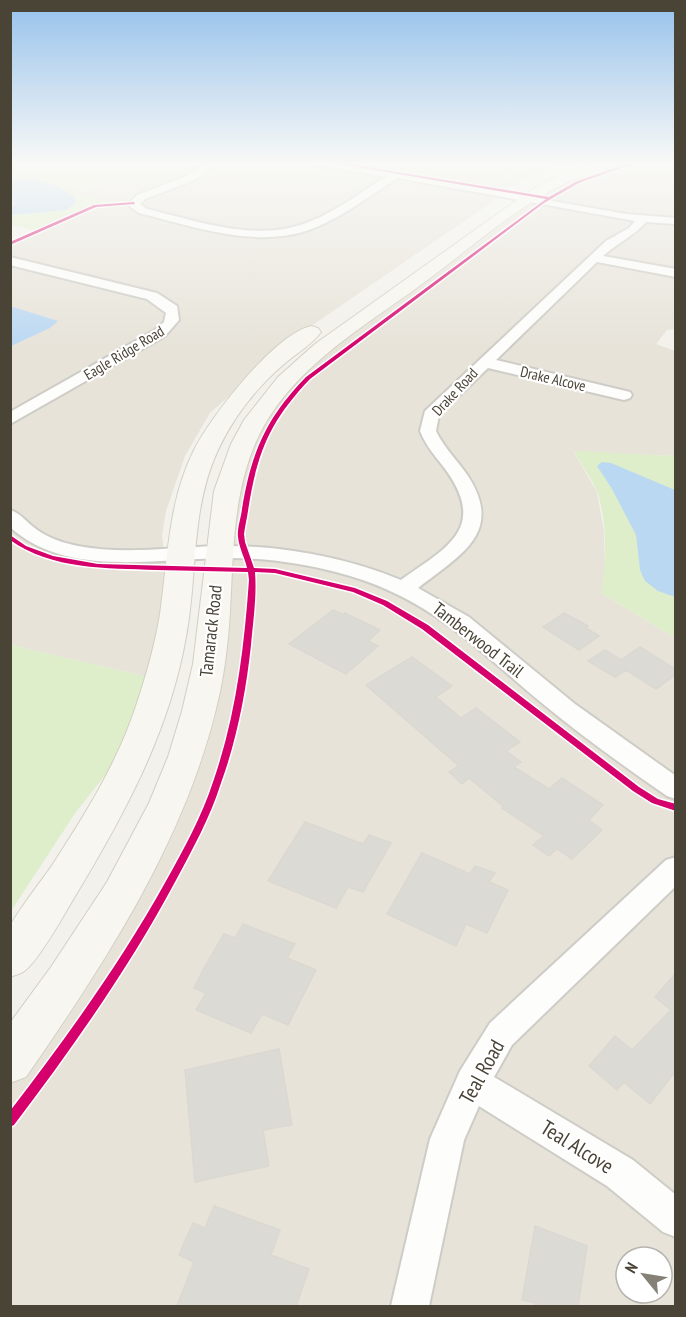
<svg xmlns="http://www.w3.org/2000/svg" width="686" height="1317" font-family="'PT Sans Narrow',sans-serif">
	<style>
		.residential { fill: #e7e3d9; fill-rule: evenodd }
		.green { fill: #deeecb }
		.water { fill: #bbd8f2 }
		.building { fill: #dcdad4; stroke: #dbd8d2; stroke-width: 1.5 }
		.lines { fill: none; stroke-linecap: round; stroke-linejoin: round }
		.street-casing { stroke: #ceccc6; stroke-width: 4 }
		.secondary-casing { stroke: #d2cfc3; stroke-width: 2 }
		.street { fill: #fdfdfc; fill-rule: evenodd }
		.secondary { fill: #f7f6f0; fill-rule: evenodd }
		.cycleway-casing { stroke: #fff; stroke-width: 3 }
		.cycleway { fill: #d6006c; fill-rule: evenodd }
		.labels { text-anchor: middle; stroke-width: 4.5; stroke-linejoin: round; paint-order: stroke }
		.far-street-label { font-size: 15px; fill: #4a4437; stroke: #fff }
		.street-label { font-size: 18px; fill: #4a4437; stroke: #fff }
		.near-street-label { font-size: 21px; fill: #4a4437; stroke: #fff }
	</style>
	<rect width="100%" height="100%" fill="#f2f1ec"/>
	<path class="residential" d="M207 163H563L507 188 495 200 301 333 210 413 185 456 166 511 162 535 166 571 158 634 148 677 11 645V245L97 207 128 202H108L73 194 123 177 169 184Z
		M618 163H675V329L667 330 656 344 675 351V456L574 452 597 492 604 532 605 573 601 593 675 638V1306H11V1061L172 792 245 438 333 339 547 191 593 171ZM626 1257H662V1293H626Z"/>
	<path class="green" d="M11 163H207L188 177 169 184 123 177 74 193 108 202H129L98 207 11 245 10 242 36 231 11 225Z
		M574 451 675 456V638L601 593C607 563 607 520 597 491 591 478 581 464 574 451Z
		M11 645 148 677 114 764 76 812 11 911Z"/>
	<path class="water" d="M36 179 60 187 75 197V204L66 210 11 215V207L15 204 11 199V181Z
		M10 306 58 321 50 328 11 346Z
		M602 462 611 463 675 490V597L658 591 645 581 640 570 636 535 612 489 597 466Z"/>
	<path class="building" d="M333 610 344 615 345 613 380 630 368 641 378 646 346 674 289 644Z
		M564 613 588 626 586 628 599 636 579 650 543 627Z
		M640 647 675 669V675L656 689 626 670 615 677 588 661 605 650 621 660Z
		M412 657 452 686 436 697 461 718 476 708 520 742 506 751 521 762 514 767 549 789 562 778 603 805 589 820 602 830 572 859 557 849 549 856 533 845 544 836 502 808 504 807 469 778 462 784 449 772 459 766 366 685Z
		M305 822 363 844 369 835 391 843 363 892 348 887 336 908 268 881Z
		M422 853 470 874 475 866 495 873 489 882 508 890 487 933 466 924 456 946 387 914Z
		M243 924 295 944 287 958 316 970 288 1025 262 1014 251 1033 196 1010 206 993 194 988 204 968 224 934 235 938Z
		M675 974V1072L650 1104 624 1082 617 1090 589 1066 615 1036 632 1050 671 1010 655 997Z
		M279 1049 292 1125 263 1130 269 1166 195 1182 185 1070Z
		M214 1206 280 1230 271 1255 309 1269 296 1306H177L194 1262 179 1255 193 1223 205 1228Z
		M535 1226 587 1246 578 1306H535L536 1303 522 1300Z"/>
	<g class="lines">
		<g class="street-casing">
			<path id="street" d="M206 163H218L195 180 145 199 140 204 147 209C193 220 249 240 297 226 329 217 358 194 386 177L309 163H336L626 214 676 218V224L646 222C634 236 617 243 603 256L676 269V277L597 262 496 360 630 392 632 395 630 398 624 400 488 368 439 415 436 431C444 448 458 461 468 476 505 533 459 556 418 588L469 617 575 704 676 776V799L667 796C625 767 583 737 543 704 473 646 429 596 336 572 301 563 264 558 229 558 158 558 67 579 10 527V510C21 513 27 523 36 529 48 538 63 543 78 546 124 555 173 547 219 546 280 545 345 557 401 580 444 549 487 530 448 473 438 459 426 447 420 431L425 411 606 241 629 228 635 221 398 178C369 196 339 220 306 231 252 248 192 226 139 213L128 205 137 195 187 176Z
				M10 257 157 293 177 306 179 320 165 336 10 424V412L155 330 164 322 166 313 147 299 10 265Z
				M676 857V886L512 1045 494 1077 633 1160 676 1195V1237L663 1232 607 1186 479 1106 464 1140 429 1306H391L430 1139 460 1071 490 1023 666 860Z"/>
		</g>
		<g class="secondary-casing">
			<path id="secondary" d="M595 163H616C605 172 587 175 573 180 563 184 552 190 542 196 501 220 464 253 426 281 374 320 314 354 276 407 232 467 234 542 230 612 228 645 224 678 216 709 183 844 104 964 26 1077L10 1083V1023L51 967 107 882 149 803 168 757 182 711 193 664 214 491 231 444 244 420 278 377 315 344 531 190 561 175Z
				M311 326 318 328 321 332C312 345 295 354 283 365 256 388 233 418 218 450 190 510 198 574 186 637 169 733 124 815 74 898 65 913 37 964 23 972 20 974 15 975 10 977 10 962 7 942 10 927 12 919 44 877 51 867 84 816 117 764 136 706 146 676 155 645 160 614 168 558 168 502 194 450 211 416 274 335 311 326Z"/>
		</g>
		<use href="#street" class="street"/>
		<use href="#secondary" class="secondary"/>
		<g class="cycleway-casing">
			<path id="cycleway" d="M342 163 549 197 577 181 630 163H635L579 183 544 203 310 379C269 422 257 453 248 511 247 518 245 526 244 534L245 542 254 568 275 569 355 588 387 601 428 625 639 787 658 799 676 804V811L652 803 633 791 422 629 383 605 353 592 275 573 255 572C257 596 253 622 251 645 246 692 237 739 221 783 210 818 192 850 175 882 129 968 73 1047 14 1125L10 1127V1111C67 1037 121 962 166 881 184 849 202 816 213 782 236 716 244 649 249 580L248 572C218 571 187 571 156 570 107 568 52 570 10 540V535L26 546 53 556 98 564 247 568C245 558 239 548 238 537 237 528 241 518 242 509 251 453 266 418 306 377L546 199 333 163Z
				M134 202 135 204 96 207 10 245V242L94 205Z"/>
		</g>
		<use href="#cycleway" class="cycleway"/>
	</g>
	<linearGradient id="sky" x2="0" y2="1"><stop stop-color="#96c2ec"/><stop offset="0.47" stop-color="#f9f9f6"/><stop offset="1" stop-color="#f9f9f6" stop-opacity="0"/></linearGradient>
	<rect width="686" height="348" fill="url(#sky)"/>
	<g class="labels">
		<g class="far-street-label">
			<text transform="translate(124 353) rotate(-31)" y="5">Eagle Ridge Road</text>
			<text transform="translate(553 379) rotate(13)" y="5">Drake Alcove</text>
			<text transform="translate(455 392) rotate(-47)" y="5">Drake Road</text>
		</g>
		<g class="street-label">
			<text transform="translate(211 631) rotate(-84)" y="6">Tamarack Road</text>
			<text transform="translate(478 640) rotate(38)" y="6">Tamberwood Trail</text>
		</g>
		<g class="near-street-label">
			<text transform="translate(482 1072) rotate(-61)" y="7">Teal Road</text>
			<text transform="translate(577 1147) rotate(32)" y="7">Teal Alcove</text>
		</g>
	</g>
	<rect width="686" height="1317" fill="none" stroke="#4a4437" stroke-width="24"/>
	<g transform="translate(644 1275) rotate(300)"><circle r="28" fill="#ffffff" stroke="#b7b4af" stroke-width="1.5"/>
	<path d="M0-4.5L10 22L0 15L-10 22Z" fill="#858176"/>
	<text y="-9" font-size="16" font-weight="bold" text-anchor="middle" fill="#4a4437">N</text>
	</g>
</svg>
